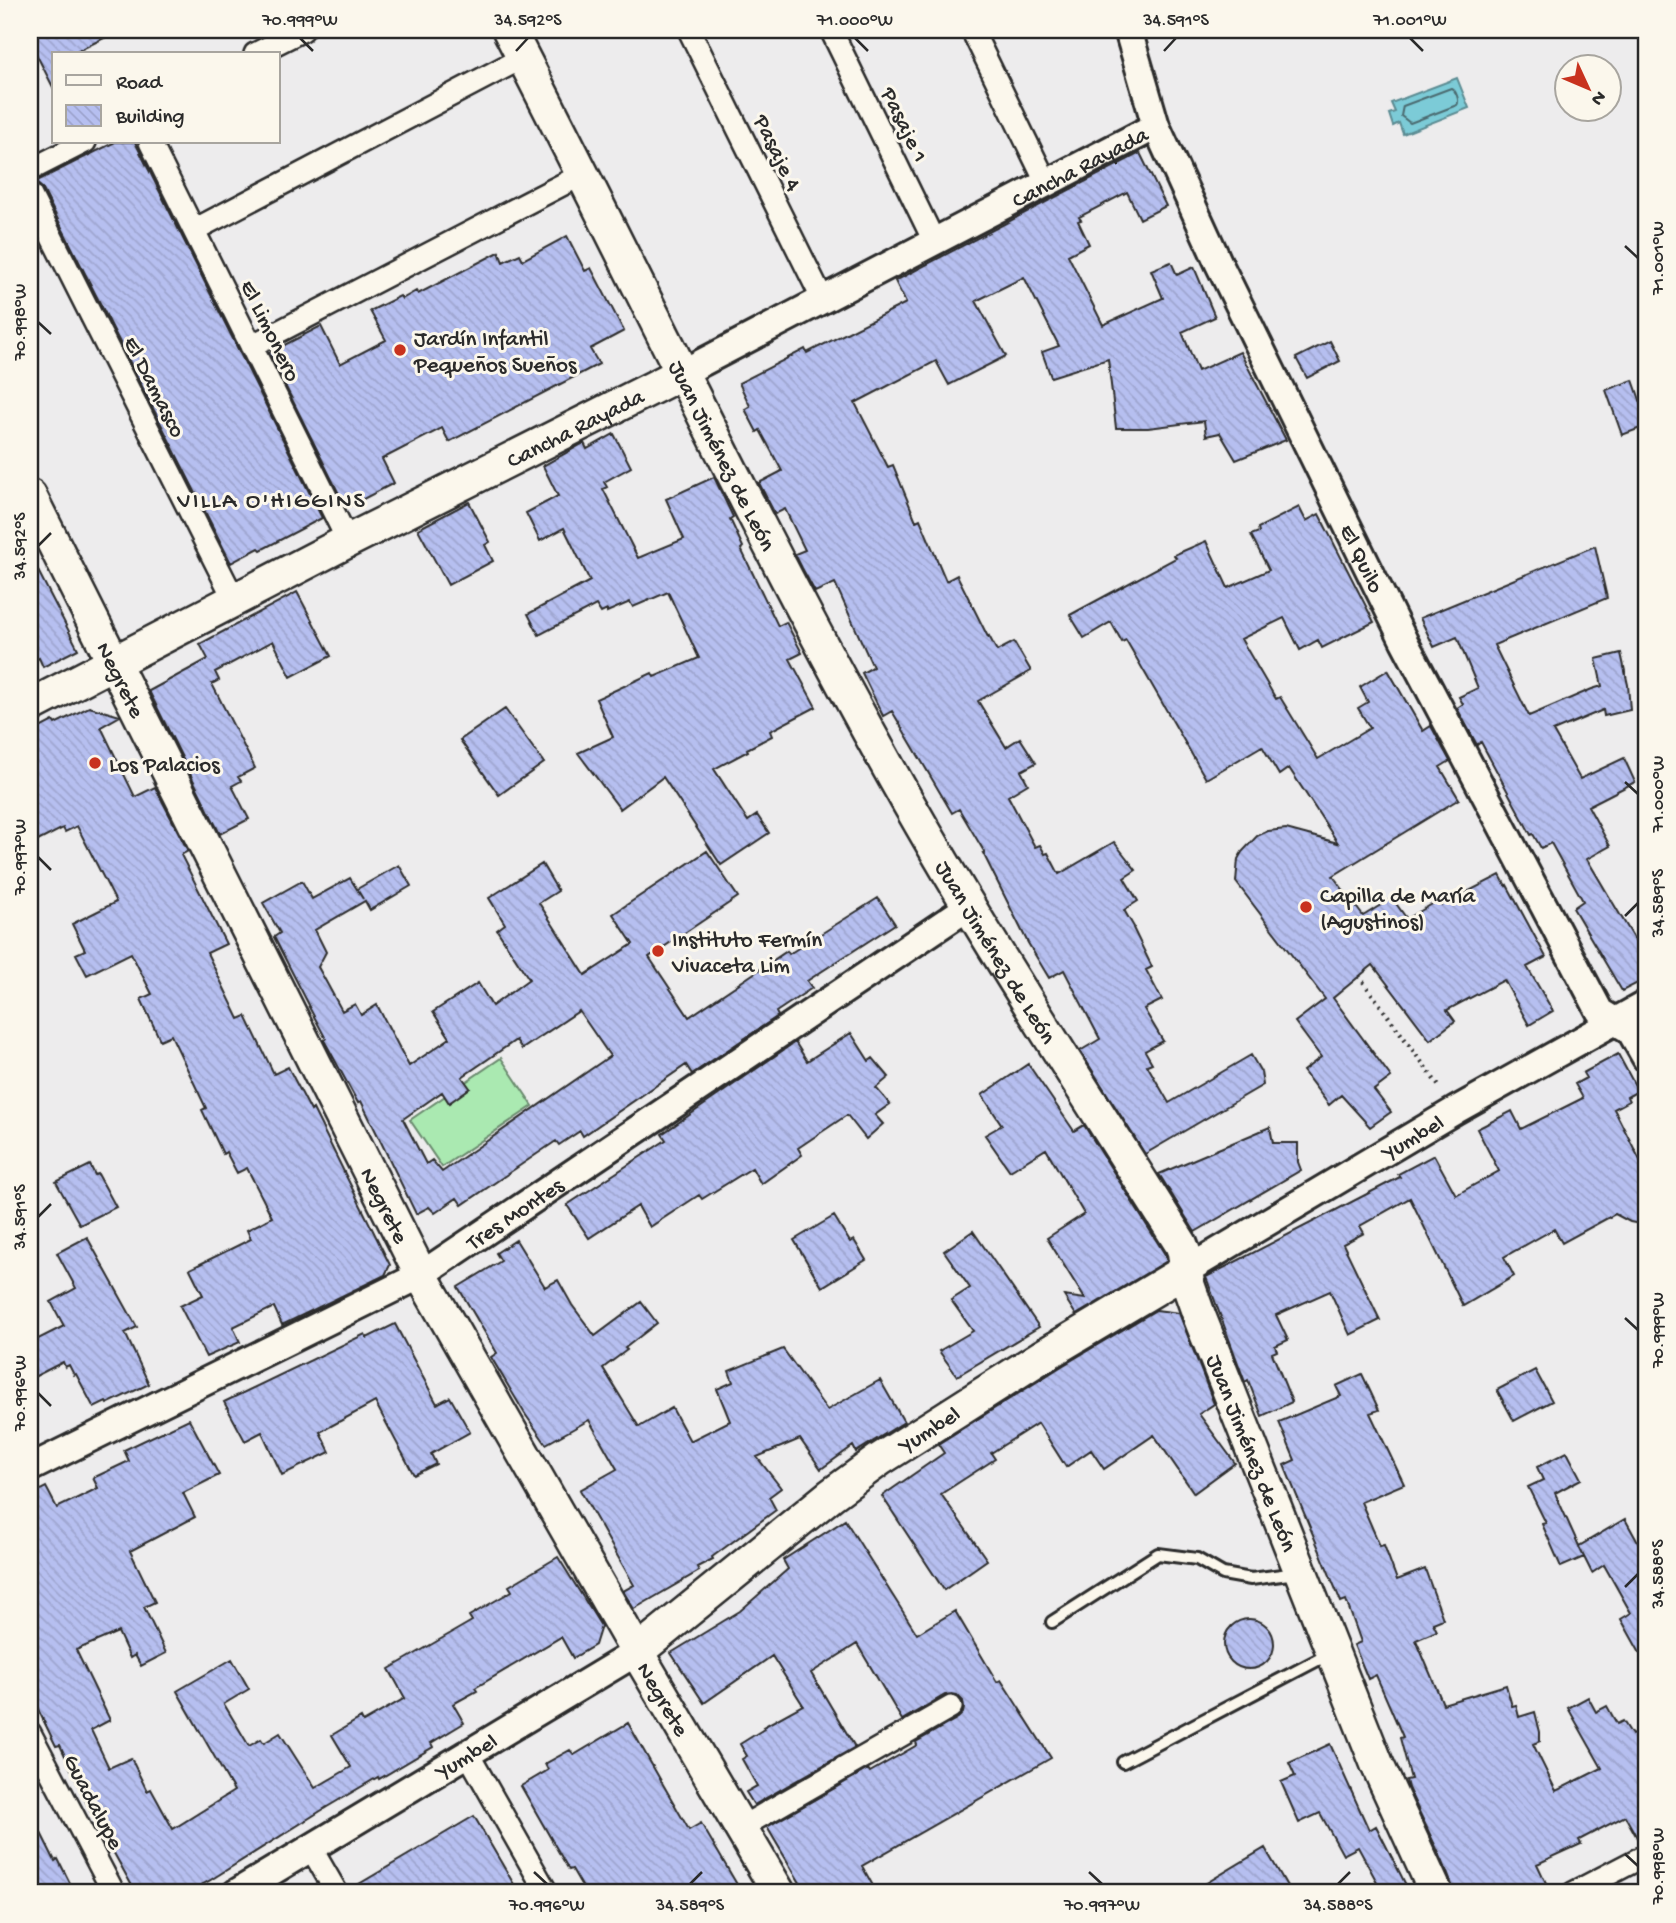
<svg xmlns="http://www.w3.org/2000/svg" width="1676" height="1923" font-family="'Gochi Hand',sans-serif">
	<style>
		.pitch { fill: #aae9b1; stroke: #6a8a6e; stroke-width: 2 }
		.water { fill: #7bcbd7; stroke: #5b8b92; stroke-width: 2 }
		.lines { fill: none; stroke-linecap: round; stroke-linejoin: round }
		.shore { stroke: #4b6b70; stroke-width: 2 }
		.building { fill: url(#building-back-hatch); stroke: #2b2b2b; stroke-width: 2; fill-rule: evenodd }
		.service-casing { stroke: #2b2b2b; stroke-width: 16 }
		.minor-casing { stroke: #2b2b2b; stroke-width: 26 }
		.tertiary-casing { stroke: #2b2b2b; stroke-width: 32 }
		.secondary-casing { stroke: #2b2b2b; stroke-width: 37 }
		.path { stroke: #2b2b2b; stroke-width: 4.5; stroke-dasharray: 2 5; stroke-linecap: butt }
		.service { stroke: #fbf7ec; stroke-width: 10 }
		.minor { stroke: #fbf7ec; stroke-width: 21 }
		.tertiary { stroke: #fbf7ec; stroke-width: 26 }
		.secondary { stroke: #fbf7ec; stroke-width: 32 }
		.ticks { fill: none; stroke: #2b2b2b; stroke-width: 2.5 }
		.poi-dot { fill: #c8321e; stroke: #fbf7ec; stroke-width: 2.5 }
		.labels { text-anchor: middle; stroke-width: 6; stroke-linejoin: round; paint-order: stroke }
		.street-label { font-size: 23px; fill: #2b2b2b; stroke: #fbf7ec }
		.poi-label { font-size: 23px; fill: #2b2b2b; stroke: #fbf7ec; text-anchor: start }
		.neighbourhood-label { font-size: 24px; letter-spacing: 2px; fill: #2b2b2b; stroke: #fbf7ec }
		.neatline { fill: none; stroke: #2b2b2b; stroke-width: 2.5 }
		.ticks-label { font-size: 18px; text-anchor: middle; fill: #2b2b2b }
	</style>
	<defs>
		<pattern id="building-back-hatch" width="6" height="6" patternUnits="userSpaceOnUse" patternTransform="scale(1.75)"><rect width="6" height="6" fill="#b6bff0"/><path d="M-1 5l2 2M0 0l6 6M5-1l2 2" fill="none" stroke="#9da4ce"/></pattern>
	</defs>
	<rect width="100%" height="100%" fill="#edeced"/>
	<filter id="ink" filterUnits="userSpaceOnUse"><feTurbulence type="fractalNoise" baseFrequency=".0143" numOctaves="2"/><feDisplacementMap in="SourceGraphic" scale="14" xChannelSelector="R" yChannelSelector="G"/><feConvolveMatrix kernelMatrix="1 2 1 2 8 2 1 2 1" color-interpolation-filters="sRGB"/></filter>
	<g filter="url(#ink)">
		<path class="pitch" d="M501 1058 533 1106 442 1167 410 1120Z"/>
		<path class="water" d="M1457 78 1469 108 1403 134 1399 123 1393 126 1389 114 1395 112 1391 103Z"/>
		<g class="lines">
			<path class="shore" d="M1451 88C1456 90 1460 101 1457 105L1410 123 1401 116 1403 106Z"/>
		</g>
		<path class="building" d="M41 30H120L72 54H54V89L30 42V35Z
			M115 142H135L322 518 261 550 259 548 231 563 42 188 35 182Z
			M1140 153 1166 206 1140 219 1127 192 1079 217 1081 220 1078 221 1089 244 1068 255 1103 325 1163 298 1151 270 1171 262 1177 275 1194 267 1215 317 1182 332 1198 371 1240 352 1286 440 1236 460 1220 433 1206 436 1204 421 1148 428H1116L1108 359 1051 377 1042 352 1059 346 1024 277 976 301 1006 356 949 385 936 361 855 403 888 467 893 465 916 521 920 519 946 581 957 575 988 637 989 636 997 651 1014 642 1031 671 978 701 1006 747 1020 738 1036 763 1021 771 1028 784 1008 796 1035 847 1040 845 1045 854 1048 853 1059 874 1114 842 1136 870 1124 878 1138 901 1124 910 1134 927 1133 928 1152 967 1146 970 1162 1000 1144 1009 1163 1041 1145 1051 1152 1063 1147 1065 1169 1103 1251 1055 1261 1072 1263 1085 1145 1154 1080 1051 1100 1039 1064 970 1049 978 1028 943 983 853H985L959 809 952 813 892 711 883 716 862 673 873 667 835 583 815 592 802 568 795 554 805 550 785 509 775 514 759 483 782 471 760 430 757 432 745 409 750 406 739 383 805 349 807 353 906 303 895 281Z
			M567 236 585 271 591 268 624 331 590 349 599 364 449 442 442 428 382 459 394 483 346 508 269 353 321 326 340 364 386 340 370 311 400 296 402 299 416 291 418 294 499 252 503 262 520 254 523 260Z
			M1330 341 1340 361 1307 378 1296 358Z
			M1633 380 1646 417V426L1622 435 1606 390Z
			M614 434 631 467 604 482 607 487 603 489 638 558 684 539 666 499 714 477 733 517 730 519 743 547 741 549 778 626 786 622 802 653 790 659 816 707 770 731 772 736 747 749 748 751 714 769 748 821 757 815 769 833 721 865 663 777 620 809 578 753 613 737 596 699 652 673 654 677 699 658 668 592 633 607 630 602 607 612V610L601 613 596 605 539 635 528 614 590 581 564 528 540 541 526 513 558 496 543 466 584 443 587 449Z
			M469 502 490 542 485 545 493 561 448 585 418 529Z
			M1299 507 1306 521 1319 514 1374 622 1322 648 1318 640 1300 650 1284 618 1241 639 1276 699 1280 697 1318 759 1370 728 1358 708 1368 702 1360 687 1388 670 1423 731 1431 726 1450 761 1440 767 1459 799 1333 876 1363 916 1392 898 1407 919 1439 900 1442 905 1500 875 1506 886 1507 885 1546 957 1527 967 1553 1011 1529 1025 1504 980 1447 1010 1455 1021 1430 1040 1373 965 1333 998 1391 1077 1374 1090 1391 1112 1370 1127 1341 1095 1329 1105 1303 1071 1321 1057 1295 1022 1325 999 1236 882 1238 859 1242 852 1257 836 1268 831 1286 829 1338 843 1289 768 1279 775 1262 746 1206 779 1126 640 1122 642 1111 622 1084 638 1070 615 1176 558 1174 555 1206 541 1228 588 1269 570 1251 535 1259 532 1258 528Z
			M1595 546 1607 598 1494 645 1529 716 1592 689 1602 686 1596 659 1621 653 1628 685 1630 710 1604 716 1603 710 1553 731 1580 779 1624 758 1635 782 1588 806 1610 846 1587 859 1635 940 1646 935V979L1622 991 1573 908 1583 901 1551 843 1541 848 1533 834 1531 835 1481 742 1477 745 1457 708 1463 704 1459 697 1478 688 1457 637 1434 647 1420 618Z
			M30 555 78 649 43 667 39 658 30 663Z
			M297 592 331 656 291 677 273 641 215 672 219 680 212 684 255 768 238 777 241 781 232 786 249 819 220 834 149 691 208 659 200 644Z
			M89 707 120 716 101 727 135 797 155 787 188 851 181 855 226 944 207 953 239 1019 246 1016 274 1074 288 1067 311 1111 313 1109 390 1265 385 1275 282 1325 274 1307 233 1327 240 1342 206 1357 180 1306 203 1295 190 1269 251 1239 247 1230 272 1217 247 1168 237 1173 226 1152 223 1154 202 1110 206 1108 171 1035 160 1040 141 999 152 994 131 953 87 975 76 954 85 950 72 924 116 902 77 826 65 832 63 828 30 845V733L53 721 55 724Z
			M505 709 544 763 499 795 460 740Z
			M707 851 738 897 649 957 689 1017 787 951 789 954 878 898 895 924 807 981 812 988 776 1012 778 1016 692 1074 686 1065 583 1136 580 1131 559 1145 556 1141 462 1205 457 1198 435 1213 429 1207 416 1214 361 1101 358 1103 324 1040 326 1039 309 1007H310L274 937 280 933 263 903 302 881 312 899 350 878 363 899 357 889 399 865 411 886 370 910 365 901 315 930 326 952 318 967 342 1011 355 1004 361 1015 377 1005 409 1066 450 1038 433 1012 478 983 492 1006 529 979 497 930 505 924 489 898 542 864 558 891 539 903 585 975 633 944 613 914ZM579 1011 610 1056 442 1172 432 1160 426 1164 403 1119 442 1092 449 1103 470 1088 462 1077 516 1040 522 1049Z
			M851 1033 869 1061 873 1058 889 1077 876 1088 890 1104 875 1115 883 1124 866 1139 847 1115 798 1148 802 1155 761 1184 752 1168 702 1199 699 1195 650 1227 638 1206 589 1238 567 1205 666 1140 662 1134 795 1042 807 1061Z
			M1618 1054 1638 1091 1627 1097 1629 1101 1614 1109 1646 1172V1225L1630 1222 1615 1214 1562 1243 1554 1229 1504 1257 1514 1276 1463 1306 1410 1198 1360 1226 1364 1233 1343 1244 1380 1320 1350 1335 1330 1291 1276 1315 1288 1340 1275 1346 1277 1351 1272 1353 1292 1402 1262 1416 1248 1380 1245 1382 1206 1277 1400 1177 1398 1174 1434 1155 1456 1195 1499 1171 1477 1129 1512 1111 1521 1129 1583 1098 1575 1084 1586 1078 1583 1073Z
			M1028 1064 1074 1131 1084 1125 1166 1256 1167 1261 1076 1315 1064 1296 1085 1299 1047 1238 1084 1214 1046 1149 1010 1171 985 1135 1002 1125 982 1095Z
			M1270 1127 1273 1143H1298V1162L1301 1170 1195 1232 1159 1174Z
			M90 1165 95 1175 98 1174 116 1207 80 1225 56 1182Z
			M834 1216 850 1242 854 1240 866 1260 822 1287 794 1240Z
			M973 1231 1039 1327 957 1376 939 1351 973 1331 951 1300 970 1288 944 1251Z
			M87 1237 137 1327 125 1333 149 1384 107 1404 106 1402 94 1408 76 1374 74 1375 69 1365 65 1367 63 1362 30 1379V1343L64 1326 51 1302 76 1288 57 1253Z
			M516 1240 545 1287 558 1280 572 1305 595 1336 641 1302 657 1323 625 1348 627 1350 603 1368 639 1427 672 1408 690 1441 730 1421 717 1389 733 1382 729 1371 783 1349 827 1410 880 1380 904 1422 856 1452 853 1446 821 1469 800 1439 757 1457 781 1488 769 1497 776 1510 712 1557 713 1559 697 1567 699 1571 634 1609 623 1591 634 1585 580 1490 617 1469 589 1420 546 1444 525 1414 491 1357 497 1353 458 1287 501 1261 496 1253Z
			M1156 1310 1179 1313 1214 1404 1199 1414 1235 1463 1194 1493 1154 1435 1104 1469 1091 1450 1066 1467 1038 1423 991 1453 995 1459 941 1494 987 1560 944 1590 882 1496 944 1453 938 1444 1062 1366Z
			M395 1324 437 1404 450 1397 470 1432 431 1454 436 1464 414 1475 375 1402 320 1432 330 1452 282 1475 262 1432 245 1441 224 1402 365 1334 367 1338Z
			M1535 1370 1552 1401 1514 1421 1497 1390Z
			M1362 1374 1379 1410 1370 1413 1404 1484 1361 1502 1380 1546 1384 1545 1397 1580 1425 1569 1443 1619 1433 1623 1437 1631 1416 1640 1443 1704 1506 1685 1512 1706 1516 1705 1519 1717 1535 1712 1540 1732V1741L1533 1744 1556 1791 1602 1768 1568 1708 1588 1697 1596 1712 1607 1706 1617 1724 1623 1721 1632 1735 1646 1727V1842L1640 1843 1625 1816 1579 1840 1581 1844 1537 1864 1547 1885 1532 1893H1455L1443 1862 1408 1788 1406 1780 1411 1779 1400 1738 1403 1737 1376 1675 1368 1679 1354 1645 1361 1642 1346 1600 1341 1602 1284 1465 1295 1460 1279 1422 1341 1396 1336 1386Z
			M189 1419 219 1475 183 1493 195 1517 130 1551 155 1602 144 1607 166 1653 141 1666 135 1655 130 1658 118 1632 76 1650 110 1720 91 1730 109 1768 131 1758 147 1791 151 1789 173 1829 234 1791 177 1691 232 1659 249 1689 224 1704 249 1746 261 1739 264 1743 280 1733 315 1788 351 1767 332 1735 361 1718 363 1722 405 1698 389 1669 472 1621 469 1616 512 1591 509 1586 558 1557 601 1626 595 1645 573 1658 561 1637 475 1688 477 1691 453 1704 464 1723 431 1743 433 1747 379 1779 378 1777 327 1807 209 1881 187 1893H136L89 1808 60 1745 56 1746 30 1693V1495L46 1487 57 1508 98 1488 93 1478 129 1461 124 1450Z
			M1567 1452 1581 1479 1555 1493 1579 1546 1625 1519 1646 1557V1664L1621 1619 1631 1613 1604 1565 1592 1573 1579 1547 1584 1557 1561 1567 1542 1524 1546 1523 1528 1487 1543 1480 1537 1467Z
			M845 1520 917 1634 955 1611 997 1682 1001 1680 1051 1758 862 1866 877 1893H806L767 1827 868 1769 870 1772 917 1745 916 1742 958 1718 963 1713 964 1708 963 1701 957 1695 952 1694 945 1695 902 1720 857 1644 811 1673 855 1747 754 1805 746 1792 757 1786 742 1759 747 1756 740 1744 764 1729 763 1727 803 1705 772 1656 704 1703 671 1653 740 1611 788 1569 783 1560Z
			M1224 1644a25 25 0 1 1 50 0a25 25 0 1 1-50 0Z
			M628 1723 689 1830 701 1823 742 1893H586L572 1869 569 1870 521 1786 548 1770 545 1764 570 1750 574 1755Z
			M1330 1744 1369 1830 1376 1826 1410 1893H1383L1358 1847 1343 1855 1320 1813 1299 1823 1281 1782 1295 1776 1289 1763Z
			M30 1811 55 1861 58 1859 75 1893H30Z
			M474 1816 519 1893H350L349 1890Z
			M1265 1848 1291 1893H1190Z"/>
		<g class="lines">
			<g class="service-casing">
				<path id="service" d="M1052 1622 1158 1554 1197 1559 1223 1574 1251 1579 1297 1573
					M1123 1762 1329 1654"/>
			</g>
			<g class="minor-casing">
				<path id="minor" d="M689 30 822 298
					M831 30 934 241
					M972 30 1046 182
					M255 54 303 30
					M150 142 348 541
					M30 170 85 142
					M30 194 235 601
					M194 230 524 57
					M251 346 583 174
					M30 1733 114 1893
					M468 1754 547 1893
					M740 1828 951 1707
					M311 1848 337 1893
					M1573 1893 1646 1855"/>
			</g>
			<g class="tertiary-casing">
				<g id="tertiary">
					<path id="s1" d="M1128 30 1156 126 1219 264 1404 641 1600 1012 1630 1030 1646 1058"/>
					<path id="s2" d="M682 373 1156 126"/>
					<path id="s3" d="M1187 1270 1456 1110 1646 1004"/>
					<path id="s4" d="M30 1468 421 1275 968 907"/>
					<path id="s5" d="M236 1893 637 1652"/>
				</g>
			</g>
			<g class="secondary-casing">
				<g id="secondary">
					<path id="s6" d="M509 30C634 272 750 518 882 756 974 923 1079 1082 1181 1244L1184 1252 1188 1284 1200 1318 1377 1764 1436 1893"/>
					<path id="s7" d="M30 496 421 1275 637 1652 779 1893"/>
					<path id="s8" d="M30 706 348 541 682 373"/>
					<path id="s9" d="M637 1652 831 1495 879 1460 1041 1357 1187 1270"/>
				</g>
			</g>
			<path class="path" d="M1359 976 1441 1089"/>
			<use href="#service" class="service"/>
			<use href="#minor" class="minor"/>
			<use href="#tertiary" class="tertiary"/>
			<use href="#secondary" class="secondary"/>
		</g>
	</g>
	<path class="ticks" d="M300 38 313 51M855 38 868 51M1410 38 1423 51M516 51 528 38M1164 51 1176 38M1625 246 1638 258M38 322 51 334M38 546 51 533M1625 782 1638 794M38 857 51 870M1625 916 1638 903M38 1217 51 1204M1625 1318 1638 1330M38 1393 51 1406M1625 1587 1638 1574M1625 1854 1638 1866M534 1872 547 1884M1089 1872 1102 1884M690 1884 702 1872M1338 1884 1350 1872"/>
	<g class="poi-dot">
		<circle cx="400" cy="350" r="7"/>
		<circle cx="95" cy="763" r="7"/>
		<circle cx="1306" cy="907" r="7"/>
		<circle cx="658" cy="951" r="7"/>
	</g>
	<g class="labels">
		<g class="street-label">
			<text transform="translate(906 124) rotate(64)" y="8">Pasaje 1</text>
			<text transform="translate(779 152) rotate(64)" y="8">Pasaje 4</text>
			<text dy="8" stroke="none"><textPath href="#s2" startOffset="448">Cancha Rayada</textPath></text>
			<text transform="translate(272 330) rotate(64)" y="8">El Limonero</text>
			<text transform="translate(156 386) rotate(63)" y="8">El Damasco</text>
			<text dy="8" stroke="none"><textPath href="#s8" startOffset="612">Cancha Rayada</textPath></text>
			<text dy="8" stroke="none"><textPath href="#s6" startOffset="476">Juan Jiménez de León</textPath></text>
			<text dy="8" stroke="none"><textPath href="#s1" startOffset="579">El Quilo</textPath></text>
			<text dy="8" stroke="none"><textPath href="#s7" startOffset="205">Negrete</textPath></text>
			<text dy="8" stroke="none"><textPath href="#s6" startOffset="1043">Juan Jiménez de León</textPath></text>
			<text dy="8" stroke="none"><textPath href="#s3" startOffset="262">Yumbel</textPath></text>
			<text dy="8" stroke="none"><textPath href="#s7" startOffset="793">Negrete</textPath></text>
			<text dy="8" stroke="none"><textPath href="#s4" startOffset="548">Tres Montes</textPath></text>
			<text dy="8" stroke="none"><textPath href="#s9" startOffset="368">Yumbel</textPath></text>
			<text dy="8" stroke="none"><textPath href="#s6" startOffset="1610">Juan Jiménez de León</textPath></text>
			<text dy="8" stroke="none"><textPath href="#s7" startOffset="1360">Negrete</textPath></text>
			<text dy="8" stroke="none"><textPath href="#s5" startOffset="268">Yumbel</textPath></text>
			<text transform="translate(95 1801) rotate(62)" y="8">Guadalupe</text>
		</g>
		<g class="poi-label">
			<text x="414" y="345">Jardín Infantil<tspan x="414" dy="26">Pequeños Sueños</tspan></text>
			<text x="109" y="771">Los Palacios</text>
			<text x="1320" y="902">Capilla de María<tspan x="1320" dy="26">(Agustinos)</tspan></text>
			<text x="672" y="946">Instituto Fermín<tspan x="672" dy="26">Vivaceta Lim</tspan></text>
		</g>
		<g class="neighbourhood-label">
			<text x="272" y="507">VILLA O'HIGGINS</text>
		</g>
	</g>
	<rect width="1676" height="1923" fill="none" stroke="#fbf7ec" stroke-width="77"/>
	<rect x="52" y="52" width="228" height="91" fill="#fbf7ec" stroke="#a8a59f" stroke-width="2"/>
	<rect x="66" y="75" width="35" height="10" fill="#fbf7ec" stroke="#a8a59f" stroke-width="2"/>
	<text x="116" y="88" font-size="21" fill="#2b2b2b">Road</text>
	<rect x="66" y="105" width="35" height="21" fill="url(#building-back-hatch)" stroke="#a8a59f" stroke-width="2"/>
	<text x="116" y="122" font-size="21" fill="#2b2b2b">Building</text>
	<g transform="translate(1588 88) rotate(134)"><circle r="33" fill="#fbf7ec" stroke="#a8a59f" stroke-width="2"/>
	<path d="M0-5L12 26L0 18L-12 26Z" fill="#c8321e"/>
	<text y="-10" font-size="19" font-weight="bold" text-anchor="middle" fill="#2b2b2b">N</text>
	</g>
	<rect x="38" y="38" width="1600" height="1846" class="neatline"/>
	<g class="ticks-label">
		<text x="300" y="25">70.999°W</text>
		<text x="528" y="25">34.592°S</text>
		<text x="855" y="25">71.000°W</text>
		<text x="1176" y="25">34.591°S</text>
		<text x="1410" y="25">71.001°W</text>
		<text transform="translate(1657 258) rotate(-90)" y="6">71.001°W</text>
		<text transform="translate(19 322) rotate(-90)" y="6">70.998°W</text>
		<text transform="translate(19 546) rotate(-90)" y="6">34.592°S</text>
		<text transform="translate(1657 794) rotate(-90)" y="6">71.000°W</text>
		<text transform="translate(19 857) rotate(-90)" y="6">70.997°W</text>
		<text transform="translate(1657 903) rotate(-90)" y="6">34.589°S</text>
		<text transform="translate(19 1217) rotate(-90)" y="6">34.591°S</text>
		<text transform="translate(1657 1330) rotate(-90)" y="6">70.999°W</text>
		<text transform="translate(19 1393) rotate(-90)" y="6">70.996°W</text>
		<text transform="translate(1657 1574) rotate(-90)" y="6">34.588°S</text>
		<text transform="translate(1657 1866) rotate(-90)" y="6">70.998°W</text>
		<text x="547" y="1910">70.996°W</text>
		<text x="690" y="1910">34.589°S</text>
		<text x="1102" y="1910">70.997°W</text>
		<text x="1338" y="1910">34.588°S</text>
	</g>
</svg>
